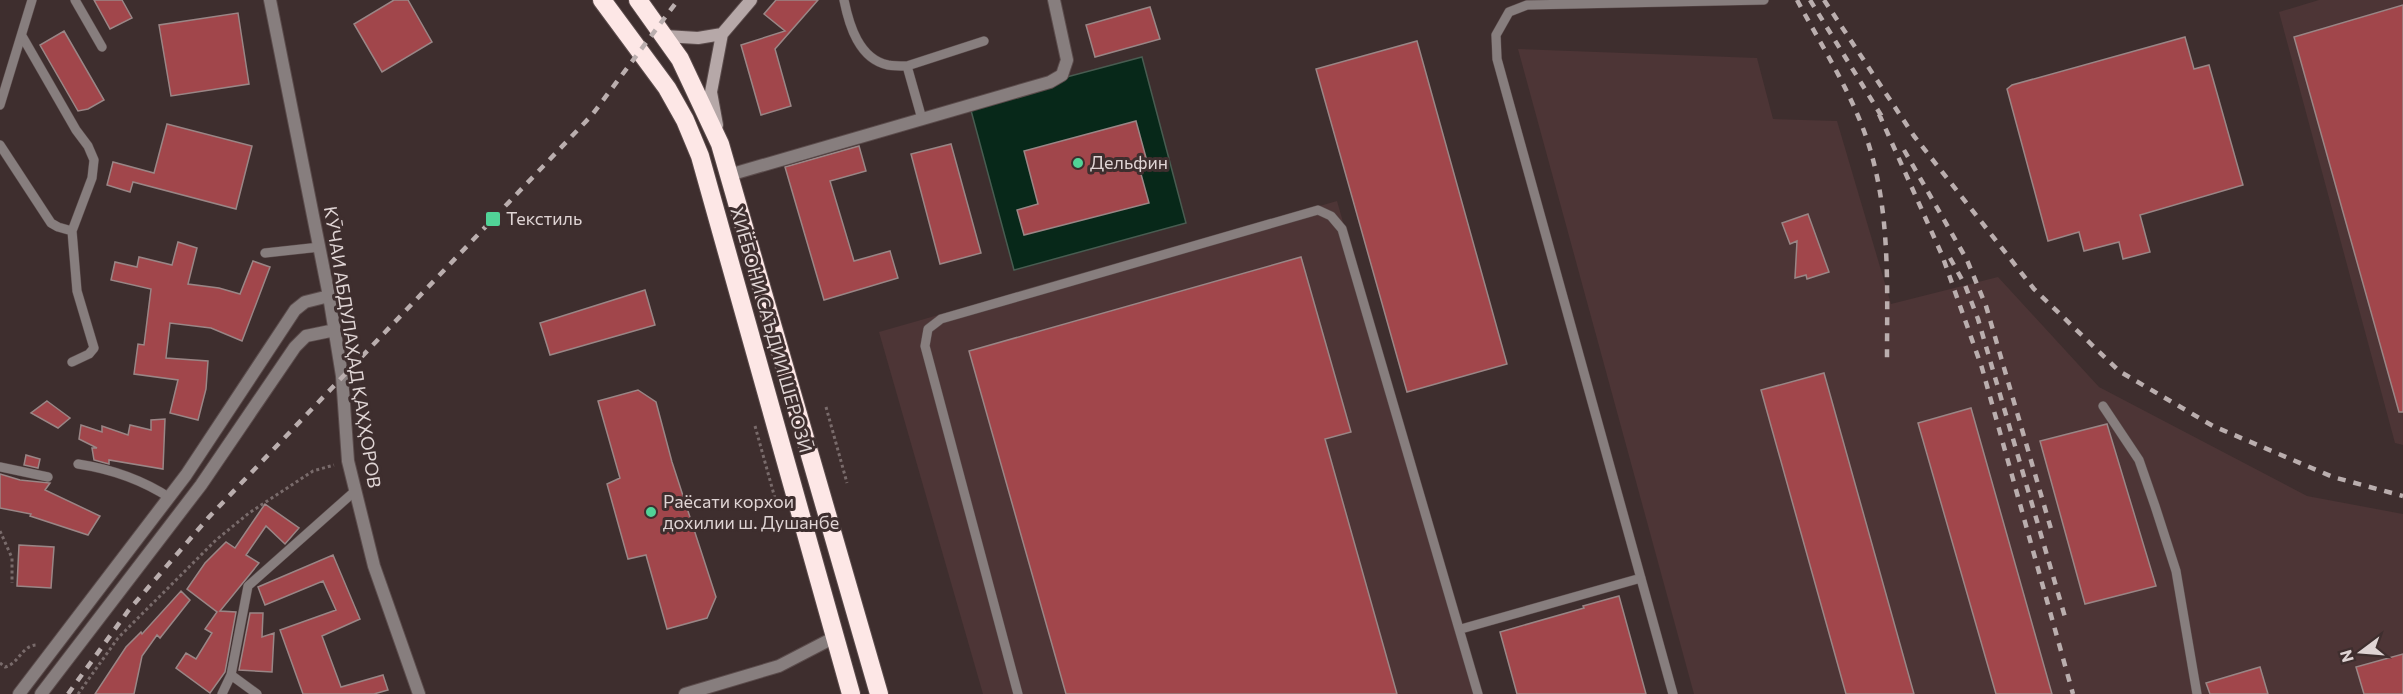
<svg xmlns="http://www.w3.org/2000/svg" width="2403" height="694" font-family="Commissioner,sans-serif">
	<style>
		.built { fill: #4d3536 }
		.water { fill: #072819; stroke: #485c51; stroke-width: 1.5 }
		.building { fill: #a1464b; stroke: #9a8686; stroke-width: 1.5 }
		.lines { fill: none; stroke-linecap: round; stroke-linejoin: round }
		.lane-casing { stroke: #5b4c4c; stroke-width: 10 }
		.street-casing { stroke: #5b4c4c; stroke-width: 14 }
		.secondary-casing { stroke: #5b4c4c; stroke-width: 14 }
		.highway-casing { stroke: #5b4c4c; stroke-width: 20 }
		.path { stroke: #796b6b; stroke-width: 3; stroke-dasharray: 3 3; stroke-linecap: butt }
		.lane { stroke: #877e7e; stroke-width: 9 }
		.street { stroke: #877e7e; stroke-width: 12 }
		.secondary { stroke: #b6a8a8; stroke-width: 12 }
		.highway { stroke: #fde7e6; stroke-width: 18 }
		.rail { stroke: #baaeae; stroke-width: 4.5; stroke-dasharray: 8 8; stroke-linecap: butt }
		.poi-dot { fill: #51d397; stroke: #3e2e2e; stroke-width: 2 }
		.labels { text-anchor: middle; stroke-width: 6; stroke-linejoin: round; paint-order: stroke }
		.poi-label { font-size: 18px; fill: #dfd4d4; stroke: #3e2e2e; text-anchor: start }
		.street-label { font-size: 18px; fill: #dfd4d4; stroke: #3e2e2e }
	</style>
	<rect width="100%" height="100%" fill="#3e2e2e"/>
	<path class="built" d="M2319 0H2403V445L2395 443 2279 12Z
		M1518 49 1757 58 1773 119 1837 121 1891 304 1998 277 2099 387 2307 496 2403 514V694H1694Z
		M1337 201 1478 694H983L879 332Z"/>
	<path class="water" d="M1142 57 1186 223 1014 270 969 103Z"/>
	<path class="building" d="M94 0H122L132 18 110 29Z
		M394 0H408L432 42 382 72 354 24Z
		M776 0H818L775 49 791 106 761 115 741 45 785 31 764 14Z
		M2403 5V412H2399L2294 37Z
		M1150 7 1160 39 1095 57 1086 25Z
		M238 13 249 84 171 96 159 25Z
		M64 31 104 100 88 109 78 111 40 45Z
		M2185 37 2194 69 2209 65 2243 185 2140 215 2150 252 2123 259 2119 242 2084 251 2079 232 2048 241 2007 89 2012 85Z
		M1417 41 1507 364 1407 392 1316 69Z
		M1136 121 1148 165 1139 167 1149 203 1024 235 1017 210 1038 204 1024 151Z
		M167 124 252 146 236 209 133 182 130 192 107 185 113 162 154 173Z
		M951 144 981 253 940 264 911 154Z
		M859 146 866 171 830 181 854 261 890 251 898 278 824 300 785 167Z
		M1808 214 1829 272 1807 279 1806 275 1795 278 1797 241 1790 244 1782 223Z
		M178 242 197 248 188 284 219 288 240 294 253 261 270 267 242 341 211 328 170 323 166 358 208 361 206 389 198 420 170 413 178 380 134 374 138 344 144 345 151 289 111 280 115 262 137 267 139 257 172 265Z
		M1301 257 1351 432 1325 439 1397 694H1066L969 351Z
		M645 290 655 325 550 355 540 323Z
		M1824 373 1914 694H1846L1761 390Z
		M638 390 656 402 672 462 716 597 707 618 667 629 646 555 628 559 607 484 620 478 598 401Z
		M47 401 70 418 58 428 31 413Z
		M1971 408 2052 694H1996L1918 423Z
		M165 419 163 469 109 460V464L94 460 92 448H97L79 439 81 425 102 432V426L128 435 130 425 151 430V420Z
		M2107 424 2156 586 2085 604 2040 441Z
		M26 455 40 459 38 468 24 465Z
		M0 474 20 480 50 483 45 490 100 516 88 535 30 516 31 514 0 508Z
		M265 504 299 528 285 544 266 526 246 555 259 563 220 611 236 612 225 672 210 693 176 668 186 653 196 659 212 633 205 629 217 612 187 589 205 563 226 542 235 548Z
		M19 545 54 547 51 588 17 586Z
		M333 555 360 619 322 636 341 687 383 675 388 690 374 694H303L280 630 336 610 323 581 265 605 258 587Z
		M181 591 190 600 160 638 157 635 142 656 134 694H95L126 647 141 632 142 634Z
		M1619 596 1646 694H1517L1500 632 1584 608 1583 606Z
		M250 613H263L262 637 274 633 272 672 239 670Z
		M2403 654V694H2364L2356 667Z
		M2260 667 2268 694H2210L2206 683Z"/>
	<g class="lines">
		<g class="lane-casing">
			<path id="lane" d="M75 0 102 47
				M844 0C849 25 859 59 888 65 894 66 901 66 907 66
				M22 36 76 130 88 146 94 160 92 178 72 231 77 291 94 348 89 354 72 362
				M0 105 32 0
				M922 119 907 66 984 41
				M0 145 51 223 58 227 72 231
				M265 253 320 247
				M2103 406 2139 460 2155 506 2176 571 2197 694
				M78 464C111 469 141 479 170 498
				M0 467 48 477
				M1461 629 1641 578
				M231 675 257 694
				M222 694 231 675 248 586 355 491
				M1018 694 925 346 928 329 941 319 1318 210 1331 216 1342 229 1478 694
				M1673 694 1497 59 1496 35 1509 12 1527 5 1764 0"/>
		</g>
		<g class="street-casing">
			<path id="street" d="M270 0 329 296 342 376 348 461 374 566 419 694
				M729 175 1050 82 1062 75 1067 60 1054 0
				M19 694 186 475 295 310 305 302 329 296
				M41 694 201 485 295 347 306 336 335 330
				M685 694 779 666 835 637"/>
		</g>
		<g class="secondary-casing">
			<path id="secondary" d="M722 34 751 0
				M665 36 698 38 722 34 711 92 717 125"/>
		</g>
		<g class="highway-casing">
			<path id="highway" d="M602 0 667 88 685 120 700 156 851 694
				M638 0 680 59 720 144 879 694"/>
		</g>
		<path class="path" d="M826 407 847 483
			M755 426 776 502
			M0 531 12 558V583
			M0 663 5 667C19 664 22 644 38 645
			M78 694 118 638 216 540 249 513 313 471 334 465"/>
		<use href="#lane" class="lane"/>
		<use href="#street" class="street"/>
		<use href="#secondary" class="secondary"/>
		<use href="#highway" class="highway"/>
		<path class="rail" d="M1797 0C1820 43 1847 85 1864 131 1891 204 1887 283 1887 359
			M1810 0 1884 120
			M1824 0 1914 136 2034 289 2119 371 2213 426 2333 477 2403 496
			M1879 114 1942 255 1982 368 2073 694
			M1904 150 1967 260 1986 306 2051 529
			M1950 258 1965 285 1978 319 2065 617
			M68 694 128 611 209 517 592 115 678 0"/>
	</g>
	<g class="poi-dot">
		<circle cx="1078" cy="163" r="6"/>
		<rect x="485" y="211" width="16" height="16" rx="3"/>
		<circle cx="651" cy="512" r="6"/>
	</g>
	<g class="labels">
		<g class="poi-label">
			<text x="1090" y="169">Дельфин</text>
			<text x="506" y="225">Текстиль</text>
			<text x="663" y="508">Раёсати корхои<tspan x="663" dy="21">дохилии ш. Душанбе</tspan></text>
		</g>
		<g class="street-label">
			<text transform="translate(771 330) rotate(74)" y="6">ХИЁБОНИ САЪДИИ ШЕРОЗӢ</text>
			<text transform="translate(352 347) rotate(81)" y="6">КӮЧАИ АБДУЛАҲАД ҚАҲҲОРОВ</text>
		</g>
	</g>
	<g transform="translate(2361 652) rotate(254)" stroke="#3e2e2e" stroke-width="4.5" paint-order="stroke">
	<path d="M0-4.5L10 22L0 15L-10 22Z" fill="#dfd4d4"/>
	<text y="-9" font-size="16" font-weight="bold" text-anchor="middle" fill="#dfd4d4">N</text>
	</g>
</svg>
